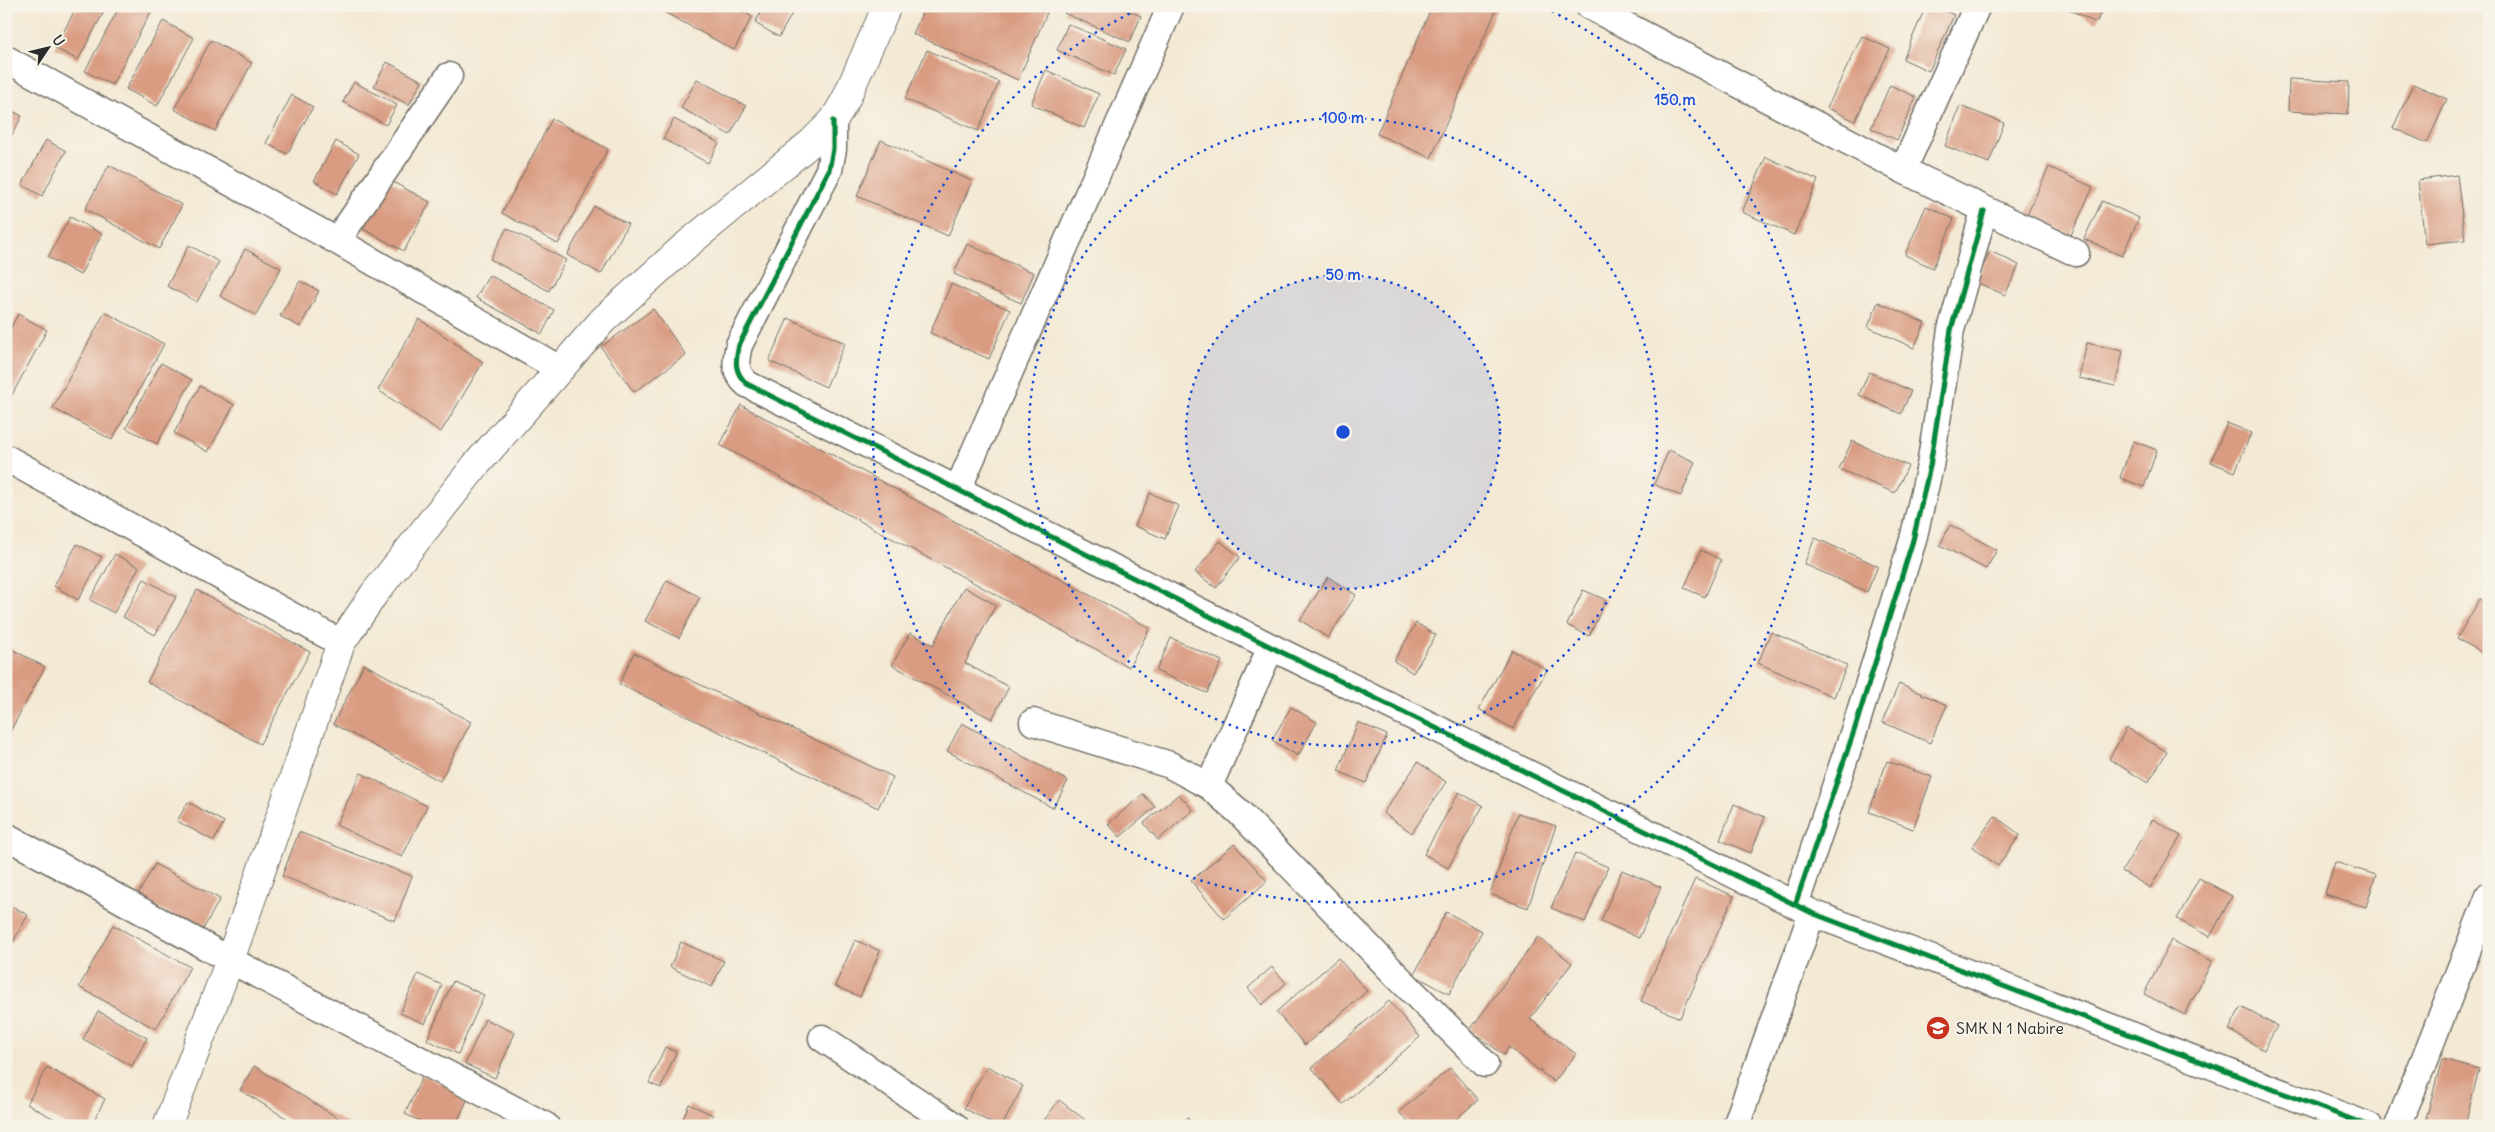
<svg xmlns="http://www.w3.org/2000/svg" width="2495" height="1132" font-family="Delius,sans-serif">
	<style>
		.building { fill: #d99b81 }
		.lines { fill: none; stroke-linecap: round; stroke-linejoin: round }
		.minor-casing { stroke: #716e66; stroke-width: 29 }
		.major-casing { stroke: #716e66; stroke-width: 30 }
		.minor { stroke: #fff; stroke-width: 26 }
		.major { stroke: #fff; stroke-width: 28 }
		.cycleway-casing { stroke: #f7f3e8; stroke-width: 8 }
		.cycleway { stroke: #00873e; stroke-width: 5 }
		.ring { fill: none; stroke: #1d4ed8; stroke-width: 2.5; stroke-dasharray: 2.5 5 }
		.labels { text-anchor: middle; stroke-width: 4; stroke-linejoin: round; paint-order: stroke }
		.poi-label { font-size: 16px; fill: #2b2b2b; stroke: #f7f3e8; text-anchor: start }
		.centre { fill: #1d4ed8; stroke: #f7f3e8; stroke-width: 2.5 }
		.ring-label { font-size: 15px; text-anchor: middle; font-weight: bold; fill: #1d4ed8; stroke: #f7f3e8; stroke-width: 4; stroke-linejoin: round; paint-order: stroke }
	</style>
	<rect width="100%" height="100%" fill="#f7f3e8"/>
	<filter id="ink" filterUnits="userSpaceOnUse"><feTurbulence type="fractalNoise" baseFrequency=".02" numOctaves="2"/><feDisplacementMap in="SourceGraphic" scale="10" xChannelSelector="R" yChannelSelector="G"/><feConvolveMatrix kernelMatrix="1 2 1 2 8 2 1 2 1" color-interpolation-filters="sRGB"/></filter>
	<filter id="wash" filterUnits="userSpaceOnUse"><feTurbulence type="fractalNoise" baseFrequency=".0096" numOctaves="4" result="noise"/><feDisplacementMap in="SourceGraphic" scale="20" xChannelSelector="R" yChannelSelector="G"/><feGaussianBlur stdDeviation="1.12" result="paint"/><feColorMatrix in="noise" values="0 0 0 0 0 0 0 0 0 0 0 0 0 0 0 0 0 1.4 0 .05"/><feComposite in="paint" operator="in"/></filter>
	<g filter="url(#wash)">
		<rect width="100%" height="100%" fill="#f3e9d4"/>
		<g id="blocks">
			<path class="building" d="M77 6H107L78 60 55 48Z
				M120 6H154L112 85 85 71Z
				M653 6H733L752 17 734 50Z
				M764 6H796L779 37 755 23Z
				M925 6H1050L1018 80 913 34Z
				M1067 6H1118L1141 16 1130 42 1064 13Z
				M1141 6H1156L1154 12Z
				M1432 6H1498L1431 158 1377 134Z
				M1926 6H1935L1954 15 1929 71 1903 59Z
				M2063 6H2104L2096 23Z
				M163 21 194 38 157 106 126 89Z
				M1068 24 1126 49 1114 75 1057 50Z
				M1862 36 1890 49 1855 121 1827 108Z
				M211 40 252 63 215 131 174 109Z
				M927 50 999 82 978 131 905 99Z
				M387 62 422 81 409 105 374 86Z
				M1046 70 1099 94 1084 128 1031 104Z
				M697 79 746 106 730 135 681 108Z
				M2289 79 2349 82 2348 114 2288 111Z
				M354 82 397 105 386 125 343 102Z
				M2413 84 2447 99 2427 143 2393 128Z
				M1890 85 1916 97 1897 140 1871 128Z
				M292 95 313 107 287 154 266 143Z
				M1960 106 2004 123 1989 163 1945 146Z
				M6 108 22 116 6 146Z
				M552 119 608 149 558 244 502 213Z
				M674 119 719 143 708 163 663 139Z
				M46 140 66 151 42 196 22 185Z
				M881 140 972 181 948 236 857 196Z
				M336 141 359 154 337 194 314 181Z
				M1766 157 1818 180 1794 235 1742 212Z
				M109 165 182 205 159 249 85 209Z
				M2049 167 2093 187 2071 235 2027 215Z
				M2457 175 2465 240 2425 244 2418 180Z
				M389 180 430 202 404 251 363 229Z
				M2102 201 2139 218 2122 256 2084 239Z
				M594 206 628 224 601 274 567 255Z
				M1926 206 1954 219 1933 268 1905 255Z
				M70 217 102 234 80 275 48 257Z
				M507 228 566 260 549 291 490 259Z
				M967 244 1034 273 1021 303 954 274Z
				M189 245 219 262 197 302 167 286Z
				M245 249 281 268 256 315 220 296Z
				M1990 251 2019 265 2005 295 1976 282Z
				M489 275 554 310 542 334 476 298Z
				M300 281 319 291 300 327 280 316Z
				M951 284 1010 310 989 359 930 333Z
				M1878 302 1925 323 1914 348 1868 327Z
				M653 309 686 355 634 392 601 347Z
				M105 312 164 344 112 440 53 408Z
				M18 314 47 330 6 406V337Z
				M788 318 845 343 826 387 769 361Z
				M419 319 483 362 441 432 378 390Z
				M2087 343 2123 351 2115 386 2079 378Z
				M161 363 192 380 157 444 126 428Z
				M1869 372 1911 391 1901 414 1859 395Z
				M200 386 234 405 208 452 174 433Z
				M741 405 1150 628 1129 667 720 445Z
				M2227 423 2251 433 2235 472 2211 462Z
				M1852 441 1908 466 1895 493 1839 469Z
				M2133 441 2157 450 2144 487 2120 478Z
				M1669 450 1695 462 1681 496 1654 484Z
				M1150 493 1179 506 1165 539 1135 526Z
				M1950 525 1997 550 1986 569 1940 545Z
				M1815 538 1878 566 1867 592 1804 564Z
				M1220 541 1240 557 1216 588 1195 572Z
				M77 544 102 557 78 600 54 586Z
				M1701 550 1721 560 1705 597 1684 588Z
				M115 554 139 567 114 613 90 600Z
				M1328 577 1356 595 1328 638 1300 620Z
				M144 579 176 597 155 635 123 617Z
				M667 580 700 597 679 638 645 621Z
				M964 587 996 605 965 663 1009 687 992 719 892 665 910 633 933 645Z
				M197 590 310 652 260 744 147 682Z
				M1583 590 1606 600 1589 636 1567 625Z
				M2480 599 2489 604V657L2457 638Z
				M1416 623 1436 635 1413 673 1394 661Z
				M1771 632 1847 665 1834 697 1758 663Z
				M1171 638 1222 661 1207 693 1156 671Z
				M6 646 45 667 6 739Z
				M1512 650 1547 670 1513 729 1479 709Z
				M634 653 893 777 878 808 619 684Z
				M364 664 471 722 440 781 333 724Z
				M1899 684 1947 705 1930 743 1882 722Z
				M1291 707 1317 722 1298 756 1272 740Z
				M1358 722 1387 735 1366 783 1338 771Z
				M962 723 1068 781 1053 808 947 751Z
				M2127 728 2167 752 2148 783 2109 759Z
				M1887 761 1932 777 1913 829 1869 812Z
				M1418 762 1446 782 1412 833 1383 813Z
				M361 773 427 806 402 857 336 825Z
				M1459 792 1483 806 1448 868 1424 854Z
				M1143 794 1155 807 1120 837 1108 824Z
				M1179 794 1193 810 1158 840 1144 823Z
				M188 802 224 822 214 841 177 821Z
				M1734 804 1765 817 1751 853 1720 840Z
				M1518 813 1556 826 1528 908 1490 894Z
				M1995 816 2020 835 1998 866 1972 847Z
				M2153 819 2181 836 2150 888 2122 871Z
				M299 832 412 876 395 921 282 876Z
				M1234 844 1267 881 1224 919 1191 881Z
				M1575 853 1608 867 1585 922 1551 908Z
				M2335 862 2376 875 2366 907 2325 894Z
				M155 864 220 899 202 931 137 896Z
				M1622 870 1661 887 1639 938 1601 921Z
				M2199 878 2232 896 2210 937 2177 919Z
				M1695 879 1734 896 1680 1018 1641 1001Z
				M6 903 28 915 13 942 6 938Z
				M1446 912 1482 931 1449 994 1414 975Z
				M113 925 190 967 156 1029 79 987Z
				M1538 937 1572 963 1530 1019 1576 1054 1554 1082 1509 1047 1504 1055 1470 1030Z
				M855 940 880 951 860 997 835 986Z
				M2171 940 2212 961 2185 1015 2144 994Z
				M681 942 724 961 712 987 670 967Z
				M1338 958 1367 991 1305 1045 1276 1012Z
				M1272 967 1286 983 1262 1005 1248 988Z
				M418 974 442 985 425 1024 400 1013Z
				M453 981 484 995 458 1054 427 1040Z
				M1389 1001 1420 1037 1343 1104 1312 1068Z
				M2241 1007 2277 1026 2264 1050 2229 1030Z
				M98 1011 147 1038 132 1066 83 1039Z
				M485 1019 515 1033 495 1078 465 1064Z
				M665 1047 676 1052 661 1088 649 1083Z
				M2442 1059 2479 1069 2465 1126H2435L2425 1123Z
				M254 1066 351 1126H299L240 1090Z
				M987 1066 1023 1086 1002 1126H997L964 1108Z
				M47 1067 105 1099 91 1126H67L27 1104Z
				M1450 1068 1478 1100 1448 1126H1412L1399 1112Z
				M423 1075 469 1096 455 1126H431L405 1114Z
				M1059 1100 1089 1123 1087 1126H1040Z
				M689 1104 713 1115 708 1126H680Z
				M1188 1118 1194 1126H1176Z"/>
		</g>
	</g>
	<g filter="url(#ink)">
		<use href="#blocks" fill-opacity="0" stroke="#716e66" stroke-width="1"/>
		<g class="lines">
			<g class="minor-casing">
				<path id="minor" d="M1589 6 1903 170 2076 253
					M6 59 337 241 558 368
					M833 121V149L829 170 739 345C735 362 734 372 747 384L1271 647 1812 913 2369 1126
					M1903 170 1977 6
					M337 241 449 76
					M6 458 341 643
					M958 489 1171 6
					M1033 722 1170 765 1209 786 1239 812 1396 975 1485 1064
					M1209 786 1271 647
					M6 836 230 960 546 1126
					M1795 905 1855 728 1913 540 1930 466 1951 330 1984 211
					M822 1038 955 1126
					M1736 1126 1812 913
					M2398 1126 2489 896"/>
			</g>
			<g class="major-casing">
				<path id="major" d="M167 1126 230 960 341 643 374 594 475 466 603 320 684 247 812 142 833 121 845 101 887 6"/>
			</g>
			<use href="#minor" class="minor"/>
			<use href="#major" class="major"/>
			<g class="cycleway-casing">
				<path id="cycleway" d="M833 121V149L829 170 739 345C735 362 734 372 747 384L1271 647 1812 913 2369 1126
					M1795 905 1855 728 1913 540 1930 466 1951 330 1984 211"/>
			</g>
			<use href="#cycleway" class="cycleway"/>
		</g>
	</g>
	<circle cx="1343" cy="432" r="157" fill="#1d4ed8" fill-opacity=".12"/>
	<g class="ring">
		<circle cx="1343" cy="432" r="157"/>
		<circle cx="1343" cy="432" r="314"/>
		<path d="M1545 8A470 470 0 1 1 1141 8"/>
	</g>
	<defs>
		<g id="school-disc" transform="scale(1.25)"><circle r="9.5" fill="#c8321e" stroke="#f7f3e8"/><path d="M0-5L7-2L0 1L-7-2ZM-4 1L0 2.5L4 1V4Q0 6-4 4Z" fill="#fff"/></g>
	</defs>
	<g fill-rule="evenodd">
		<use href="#school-disc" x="1938" y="1028"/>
	</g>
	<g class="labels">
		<g class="poi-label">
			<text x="1956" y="1034">SMK N 1 Nabire</text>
		</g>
	</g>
	<circle cx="1343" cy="432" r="8" class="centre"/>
	<g class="ring-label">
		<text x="1675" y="105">150 m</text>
		<text x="1343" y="123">100 m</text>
		<text x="1343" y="280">50 m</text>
	</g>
	<rect width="2495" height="1132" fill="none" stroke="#f7f3e8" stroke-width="25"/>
	<g transform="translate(48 48) rotate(55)" stroke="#f7f3e8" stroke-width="4" paint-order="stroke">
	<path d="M0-4L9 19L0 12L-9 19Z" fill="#2b2b2b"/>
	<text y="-8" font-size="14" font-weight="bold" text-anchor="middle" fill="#2b2b2b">U</text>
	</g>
</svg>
